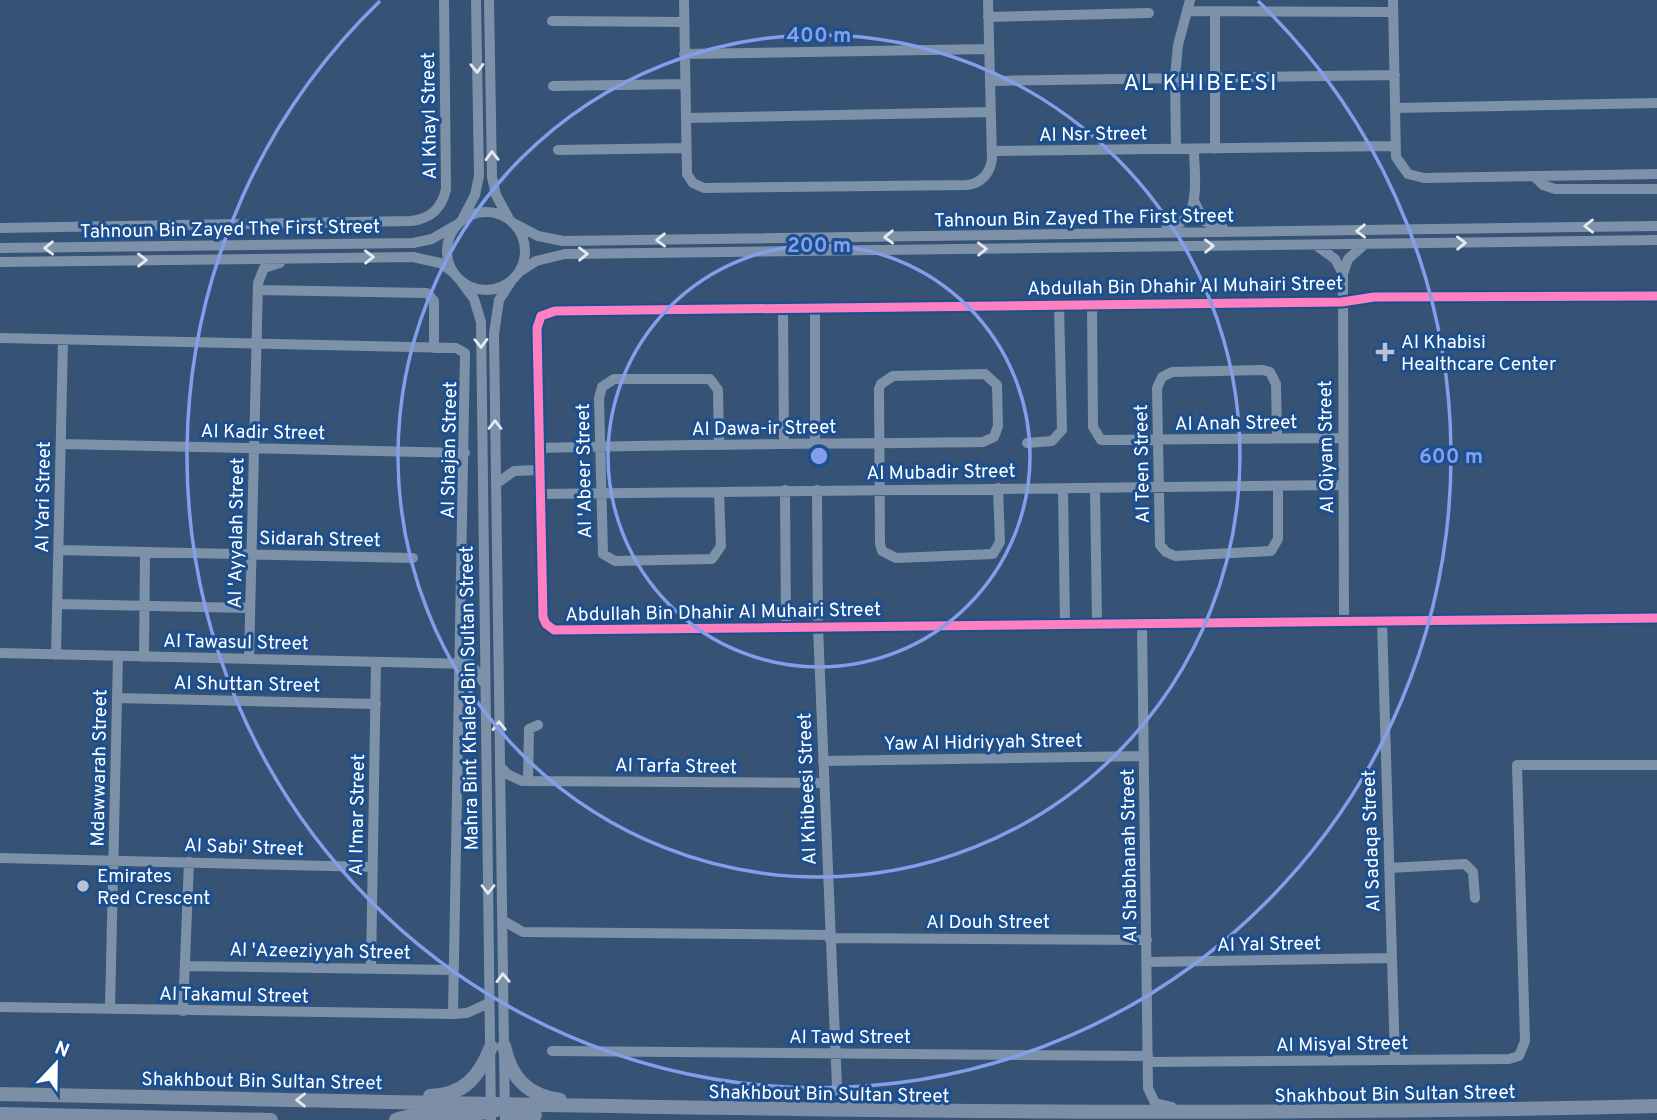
<svg xmlns="http://www.w3.org/2000/svg" width="1657" height="1120" font-family="Overpass,sans-serif">
	<style>
		.lines { fill: none; stroke-linecap: round; stroke-linejoin: round }
		.minor { stroke: #7d92a8; stroke-width: 10 }
		.major { stroke: #7d8ea7; stroke-width: 14 }
		.cycleway-casing { stroke: #1b4f8f; stroke-width: 13 }
		.cycleway { stroke: #ff80c0; stroke-width: 9 }
		.oneway { stroke: #e5e9ee }
		.oneway2 { stroke: #e5e8ed }
		.ring { fill: none; stroke: #839eea; stroke-width: 3.5 }
		.poi-dot { fill: #b9c2ce; stroke: #1b4f8f; stroke-width: 2.5 }
		.labels { text-anchor: middle; stroke-width: 6; stroke-linejoin: round; paint-order: stroke }
		.street-label { font-size: 19px; fill: #fff; stroke: #1b4f8f }
		.poi-label { font-size: 19px; fill: #fff; stroke: #1b4f8f; text-anchor: start }
		.quarter-label { font-size: 23px; letter-spacing: 2px; fill: #fff; stroke: #1b4f8f }
		.centre { fill: #839eea; stroke: #1b4f8f; stroke-width: 3.5 }
		.ring-label { font-size: 21px; text-anchor: middle; font-weight: bold; fill: #839eea; stroke: #1b4f8f; stroke-width: 6; stroke-linejoin: round; paint-order: stroke }
	</style>
	<rect width="100%" height="100%" fill="#365274"/>
	<g class="lines">
		<path class="minor" d="M489 0 492 177 496 195 508 217
			M684 0 687 174 693 183 704 188 967 185C982 183 990 173 992 159L988 0
			M1393 0 1396 157 1408 174 1424 178 1657 174
			M1189 11 1393 12
			M988 17 1149 13
			M552 21 684 22
			M684 54 989 49
			M990 81 1395 75
			M553 86 685 84
			M1395 108 1657 103
			M686 118 990 112
			M1176 149 1175 77 1178 45 1190 0
			M1215 149V12
			M558 150 686 148
			M992 151 1395 146
			M1534 176 1543 185 1555 189H1657
			M1194 201 1204 221 1223 228
			M447 251a39 39 0 1 1 78 0a39 39 0 1 1-78 0Z
			M463 218 475 195 479 176 476 0
			M515 224 538 236 563 241 1657 226
			M0 228 411 221C431 219 442 208 446 189L444 0
			M1166 229C1204 220 1194 179 1194 149
			M1317 246 1335 259 1343 274
			M0 248 413 243 432 239 456 225
			M0 262 413 257 440 263 454 273
			M519 272 536 261 565 254 1657 240
			M460 280 474 299 481 322 491 1120
			M258 290 427 293 434 301V348
			M1657 296 1374 297 1342 302 555 311 541 316 537 328 543 617 546 624 554 630 1657 618
			M1092 304 1093 427 1101 440 1341 438
			M815 308V444
			M783 309 784 444
			M0 338 456 348 465 353 453 1014
			M1277 438 1276 384 1270 372 1263 370 1172 372 1162 377 1157 388 1160 545 1166 552 1175 556 1271 551 1278 539V486
			M1027 443 1052 441 1062 430 1059 306
			M61 444 465 453
			M538 448C686 444 834 444 983 442L994 437 998 426 997 385 985 374 893 376 881 384 879 389 880 544 882 551 896 558 993 554 1000 542 998 488
			M496 484 514 471 538 470
			M1095 488 1097 624
			M1063 489 1065 625
			M785 490 786 627
			M817 490 818 627 837 1087 843 1100 857 1105
			M719 492 721 546 712 559 615 561 603 554 599 398 602 387 614 379H710L718 390 719 445
			M539 494 1343 485
			M59 550 413 558
			M57 604 250 608
			M1344 621 1343 274 1348 259 1365 244
			M1382 621 1395 1060
			M1142 624 1148 1088 1155 1103 1172 1107
			M0 653 471 664 484 683
			M56 655 63 340
			M144 657 145 552
			M249 659 258 283 264 268 280 263
			M117 698 376 704
			M823 761 1144 756
			M500 766 507 774 522 781 823 783
			M528 781 529 729 538 725
			M0 858 373 867
			M1389 868 1465 864 1473 872 1475 898
			M502 920 523 932 829 935
			M829 938 1147 940
			M1147 962 1391 958
			M185 966 454 970
			M371 969 376 662
			M0 1007 453 1014 467 1013 489 1003
			M110 1008 118 656
			M183 1011 189 862
			M552 1051 1148 1056
			M1148 1062 1509 1059 1519 1056 1525 1041 1517 765H1657
			M505 1120 494 334 499 300 512 280"/>
		<path class="major" d="M504 1046C511 1078 527 1095 560 1100
			M0 1094C552 1105 1105 1120 1657 1106
			M430 1096C464 1095 479 1077 491 1047
			M0 1114 271 1120
			M396 1120C422 1109 492 1120 505 1105
			M510 1120 517 1115H535"/>
		<g class="cycleway-casing">
			<path id="cycleway" d="M1657 296 1374 297 1342 302 555 311 541 316 537 328 543 617 546 624 554 630 1657 618"/>
		</g>
		<use href="#cycleway" class="cycleway"/>
	</g>
	<defs><path id="oneway-chevron" d="M-2-3.5L2.5 0L-2 3.5" fill="none" stroke-width="1.6" stroke-linecap="round" stroke-linejoin="round" transform="scale(1.75)"/></defs>
	<g class="oneway">
		<use href="#oneway-chevron" transform="translate(477 68) rotate(89)"/>
		<use href="#oneway-chevron" transform="translate(492 156) rotate(-91)"/>
		<use href="#oneway-chevron" transform="translate(1589 226) rotate(-180)"/>
		<use href="#oneway-chevron" transform="translate(1361 231) rotate(179)"/>
		<use href="#oneway-chevron" transform="translate(889 237) rotate(179)"/>
		<use href="#oneway-chevron" transform="translate(661 240) rotate(179)"/>
		<use href="#oneway-chevron" transform="translate(1461 243) rotate(-1)"/>
		<use href="#oneway-chevron" transform="translate(1209 246) rotate(-1)"/>
		<use href="#oneway-chevron" transform="translate(49 248) rotate(179)"/>
		<use href="#oneway-chevron" transform="translate(982 249) rotate(-1)"/>
		<use href="#oneway-chevron" transform="translate(583 254) rotate(-1)"/>
		<use href="#oneway-chevron" transform="translate(369 257) rotate(-1)"/>
		<use href="#oneway-chevron" transform="translate(142 260) rotate(-1)"/>
		<use href="#oneway-chevron" transform="translate(481 343) rotate(89)"/>
		<use href="#oneway-chevron" transform="translate(495 425) rotate(-90)"/>
		<use href="#oneway-chevron" transform="translate(499 726) rotate(-91)"/>
		<use href="#oneway-chevron" transform="translate(488 889) rotate(90)"/>
		<use href="#oneway-chevron" transform="translate(503 978) rotate(-91)"/>
	</g>
	<use class="oneway2" href="#oneway-chevron" transform="translate(301 1100) rotate(-179)"/>
	<g class="ring">
		<circle cx="819" cy="456" r="211"/>
		<circle cx="819" cy="456" r="421"/>
		<path d="M1258 1A632 632 0 1 1 380 1"/>
	</g>
	<g class="poi-dot">
		<path d="M1381.5 341.5h7v7h7v7h-7v7h-7v-7h-7v-7h7z"/>
		<circle cx="83" cy="886" r="7"/>
	</g>
	<g class="labels">
		<g class="street-label">
			<text transform="translate(428 116) rotate(-91)" y="7">Al Khayl Street</text>
			<text transform="translate(1093 133) rotate(-1)" y="7">Al Nsr Street</text>
			<text transform="translate(1084 217) rotate(-1)" y="7">Tahnoun Bin Zayed The First Street</text>
			<text transform="translate(230 228) rotate(-1)" y="7">Tahnoun Bin Zayed The First Street</text>
			<text transform="translate(1185 285) rotate(-1)" y="7">Abdullah Bin Dhahir Al Muhairi Street</text>
			<text transform="translate(1236 422) rotate(-1)" y="7">Al Anah Street</text>
			<text transform="translate(764 427) rotate(-1)" y="7">Al Dawa-ir Street</text>
			<text transform="translate(263 431) rotate(1)" y="7">Al Kadir Street</text>
			<text transform="translate(1325 447) rotate(-91)" y="7">Al Qiyam Street</text>
			<text transform="translate(448 450) rotate(-89)" y="7">Al Shajan Street</text>
			<text transform="translate(1141 464) rotate(-91)" y="7">Al Teen Street</text>
			<text transform="translate(583 471) rotate(-91)" y="7">Al 'Abeer Street</text>
			<text transform="translate(941 471) rotate(-1)" y="7">Al Mubadir Street</text>
			<text transform="translate(42 497) rotate(-89)" y="7">Al Yari Street</text>
			<text transform="translate(235 533) rotate(-89)" y="7">Al 'Ayyalah Street</text>
			<text transform="translate(320 538) rotate(1)" y="7">Sidarah Street</text>
			<text transform="translate(723 611) rotate(-1)" y="7">Abdullah Bin Dhahir Al Muhairi Street</text>
			<text transform="translate(236 641) rotate(1)" y="7">Al Tawasul Street</text>
			<text transform="translate(247 683) rotate(1)" y="7">Al Shuttan Street</text>
			<text transform="translate(468 698) rotate(-91)" y="7">Mahra Bint Khaled Bin Sultan Street</text>
			<text transform="translate(983 741) rotate(-1)" y="7">Yaw Al Hidriyyah Street</text>
			<text transform="translate(676 765) rotate(1)" y="7">Al Tarfa Street</text>
			<text transform="translate(98 768) rotate(-89)" y="7">Mdawwarah Street</text>
			<text transform="translate(806 789) rotate(-92)" y="7">Al Khibeesi Street</text>
			<text transform="translate(356 815) rotate(-89)" y="7">Al I'mar Street</text>
			<text transform="translate(1370 841) rotate(-92)" y="7">Al Sadaqa Street</text>
			<text transform="translate(244 846) rotate(2)" y="7">Al Sabi' Street</text>
			<text transform="translate(1128 856) rotate(-91)" y="7">Al Shabhanah Street</text>
			<text x="988" y="928">Al Douh Street</text>
			<text transform="translate(1269 943) rotate(-1)" y="7">Al Yal Street</text>
			<text transform="translate(320 950) rotate(1)" y="7">Al 'Azeeziyyah Street</text>
			<text transform="translate(234 994) rotate(1)" y="7">Al Takamul Street</text>
			<text x="850" y="1043">Al Tawd Street</text>
			<text transform="translate(1342 1043) rotate(-1)" y="7">Al Misyal Street</text>
			<text transform="translate(262 1080) rotate(1)" y="7">Shakhbout Bin Sultan Street</text>
			<text transform="translate(829 1093) rotate(1)" y="7">Shakhbout Bin Sultan Street</text>
			<text transform="translate(1395 1093) rotate(-1)" y="7">Shakhbout Bin Sultan Street</text>
		</g>
		<g class="poi-label">
			<text x="1401" y="348">Al Khabisi<tspan x="1401" dy="22">Healthcare Center</tspan></text>
			<text x="97" y="882">Emirates<tspan x="97" dy="22">Red Crescent</tspan></text>
		</g>
		<g class="quarter-label">
			<text x="1201" y="90">AL KHIBEESI</text>
		</g>
	</g>
	<circle cx="819" cy="456" r="10" class="centre"/>
	<g class="ring-label">
		<text x="819" y="42">400 m</text>
		<text x="819" y="252">200 m</text>
		<text x="1451" y="463">600 m</text>
	</g>
	<g transform="translate(56 1064) rotate(22)" stroke="#1b4f8f" stroke-width="5" paint-order="stroke">
	<path d="M0-5L12 26L0 18L-12 26Z" fill="#ffffff"/>
	<text y="-10" font-size="19" font-weight="bold" text-anchor="middle" fill="#ffffff">N</text>
	</g>
</svg>
